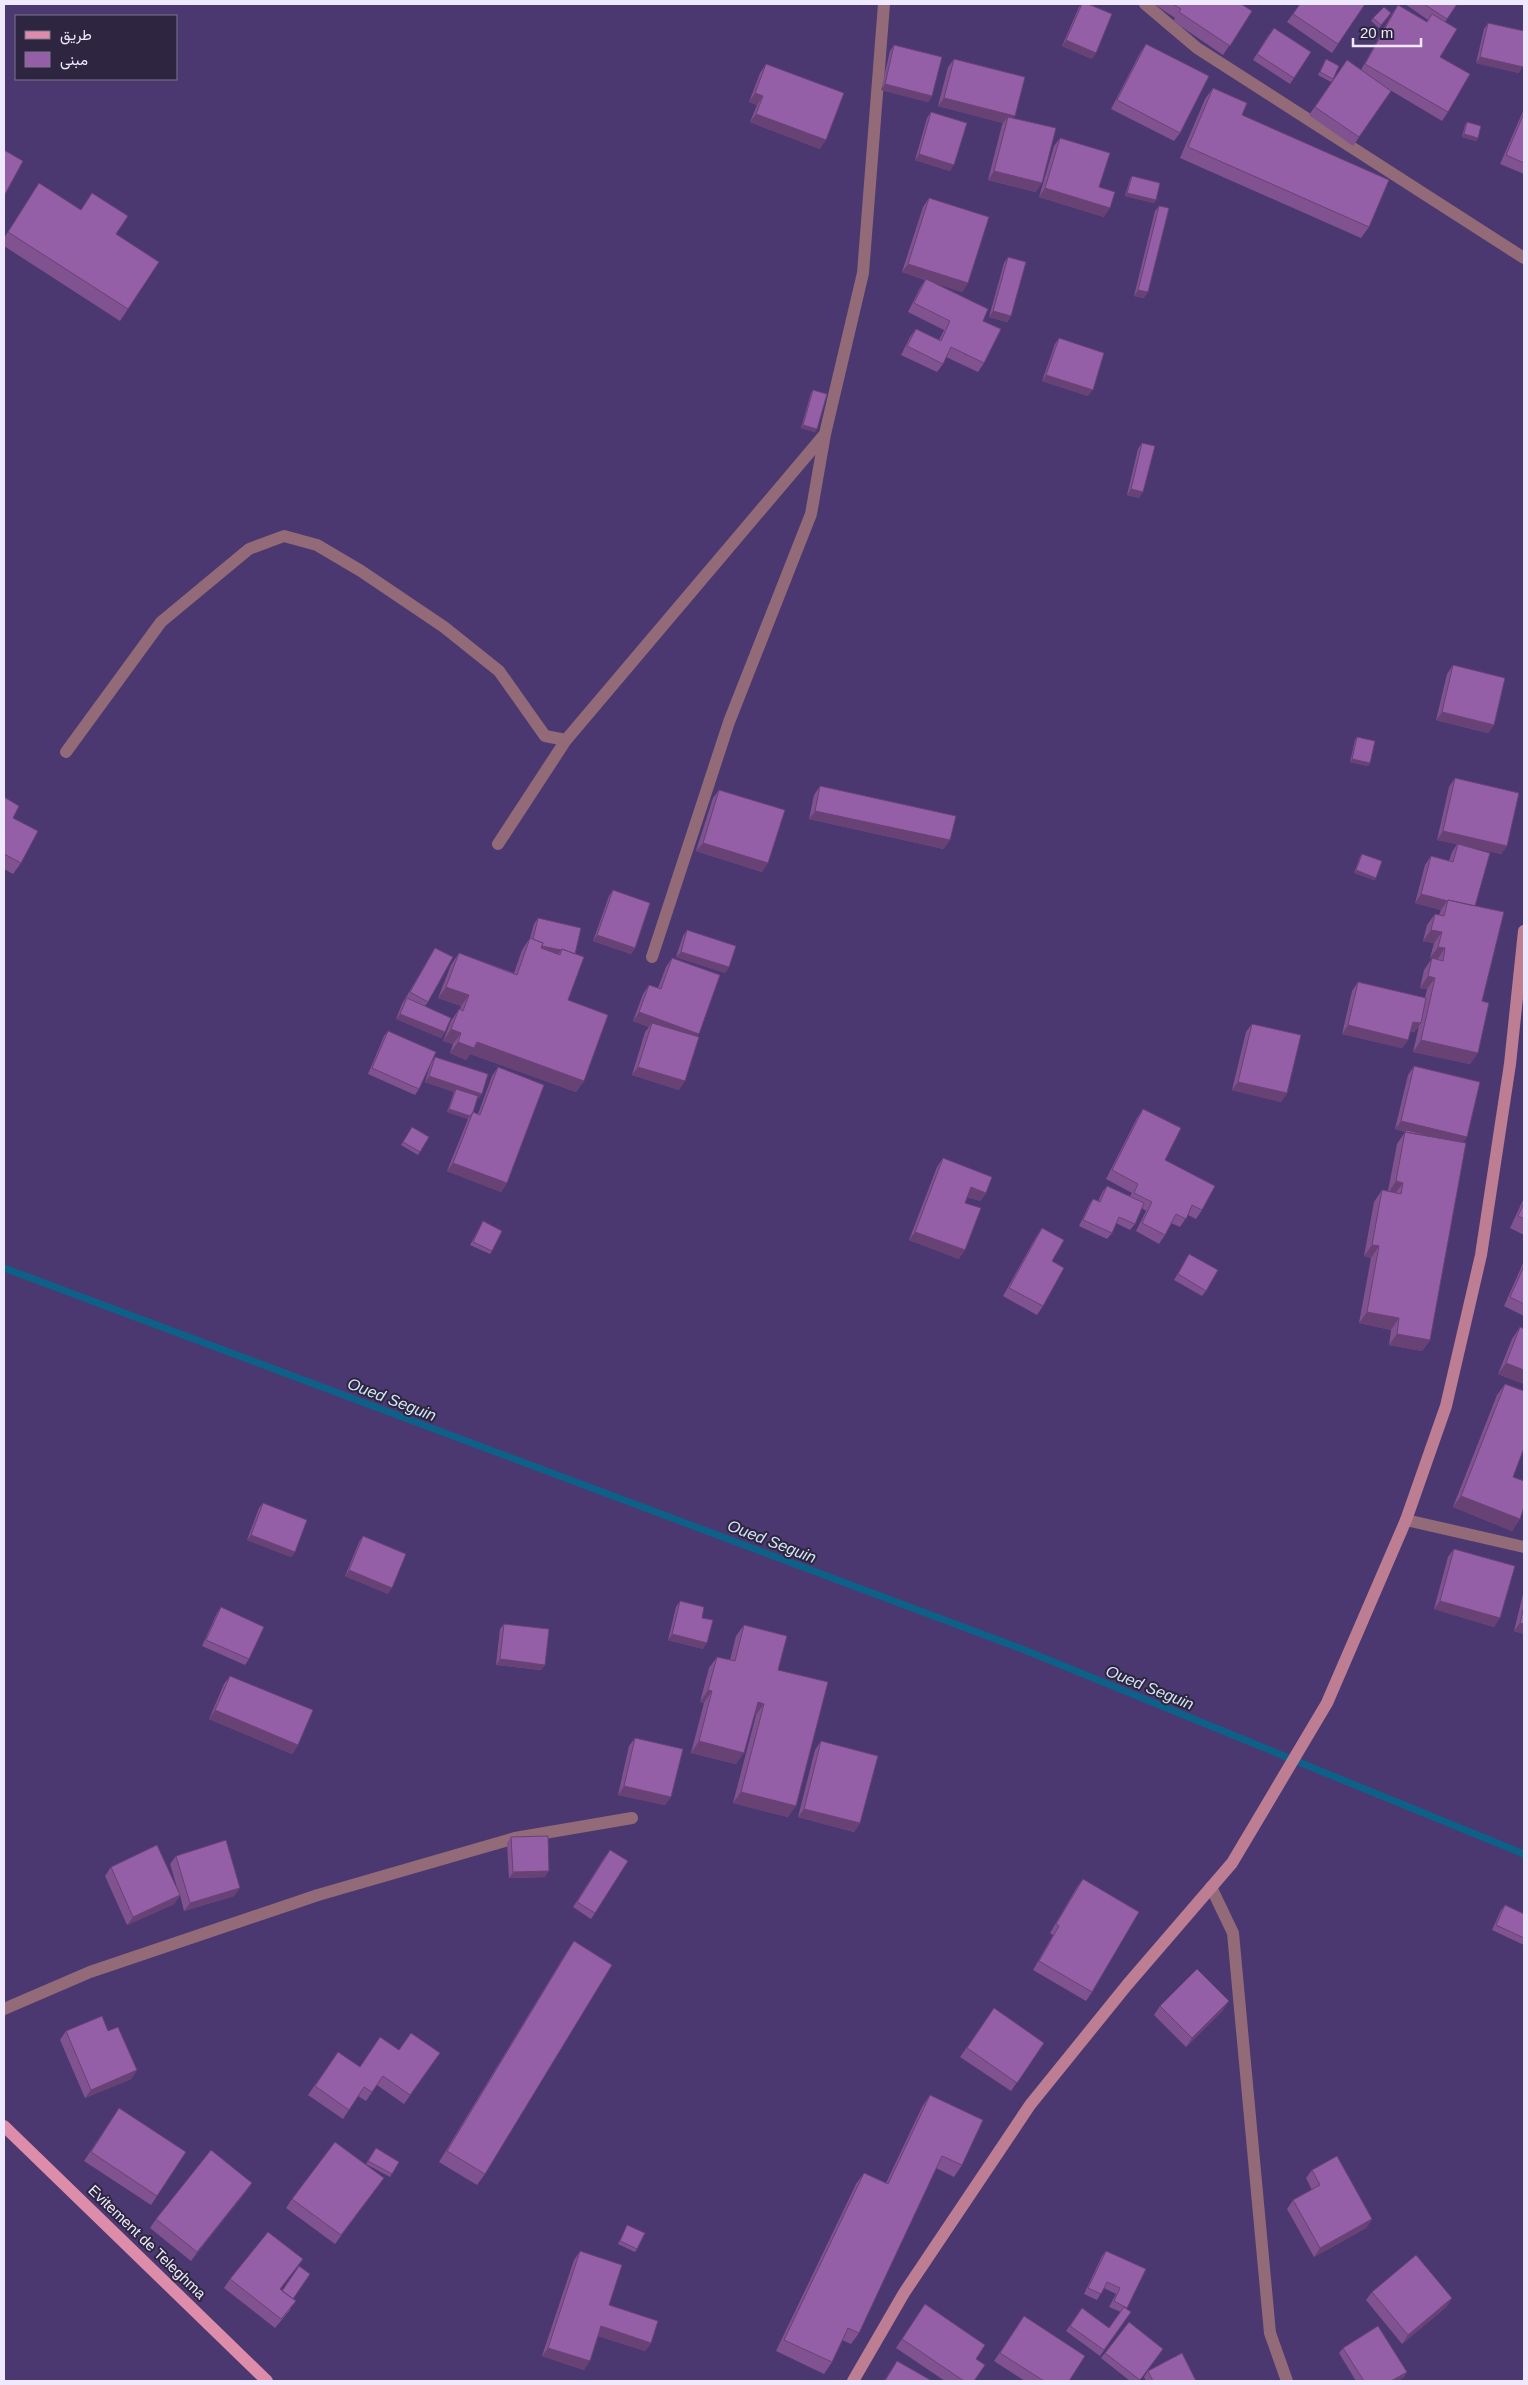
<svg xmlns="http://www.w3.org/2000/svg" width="1528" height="2385" font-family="Arial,Vazirmatn,sans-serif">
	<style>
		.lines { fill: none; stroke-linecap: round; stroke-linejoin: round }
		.stream { stroke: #0d6189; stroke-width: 7 }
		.minor { stroke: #936a78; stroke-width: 12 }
		.tertiary { stroke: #936a78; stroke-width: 12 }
		.secondary { stroke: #bd7e94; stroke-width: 12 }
		.primary { stroke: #dd8da9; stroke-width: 12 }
		.wall { fill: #805290 }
		.shaded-wall { fill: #684275 }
		.building { fill: #955fa7; stroke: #684275 }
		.labels { text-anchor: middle; stroke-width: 4; stroke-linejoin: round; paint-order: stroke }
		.street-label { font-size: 15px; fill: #eee9fe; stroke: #2e2640 }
		.water-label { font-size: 16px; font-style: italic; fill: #d0e6f4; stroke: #2e2640 }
	</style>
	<rect width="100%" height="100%" fill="#4b3870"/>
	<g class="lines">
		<path class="stream" d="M4 1268 1022 1649 1524 1854"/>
		<path class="minor" d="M1145 4 1197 48 1524 258
			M66 752 161 622 249 549 284 536 317 545 361 571 444 627 499 671 545 736 566 740
			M498 844 566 740 825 434 863 273 884 4
			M652 957 729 722 811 514 825 434
			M1406 1520 1524 1547
			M1211 1887 1233 1933 1270 2333 1287 2381"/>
		<path class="tertiary" d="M4 2009 90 1972 318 1895 515 1838 632 1818"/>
		<path class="secondary" d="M853 2381 904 2293 1030 2105 1127 1985 1232 1863 1327 1703 1406 1520 1446 1406 1481 1255 1510 1064 1524 931"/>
		<path class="primary" d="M4 2126 267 2381"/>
	</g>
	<path class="wall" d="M1082 4H1088L1092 59 1062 46 1079 7Z
		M1154 4H1241L1252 11 1223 55 1173 21 1175 18Z
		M1300 4H1365L1332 53 1287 22Z
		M1405 4H1457L1445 22 1440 57 1448 112 1442 121 1390 90 1391 91 1353 146 1309 115 1347 60 1361 70 1392 14 1398 5 1427 22 1428 20Z
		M1389 16 1379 28 1371 21 1373 18Z
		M1488 23 1519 73 1476 63 1484 29Z
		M1269 34 1311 52 1290 84 1253 60Z
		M1146 44 1180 133 1174 141 1111 109 1140 53Z
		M894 45 932 96 928 102 881 90 890 51Z
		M954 59 1014 118 1036 192 988 180 1002 125 1003 123 938 106 948 67Z
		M1326 59 1333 79 1331 82 1318 75Z
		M766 64 820 149 750 122 757 105 749 102 760 73Z
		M1213 88 1242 115 1369 227 1361 238 1180 158 1205 99Z
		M1524 109V174L1500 164Z
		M931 112 950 171 915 160 927 118Z
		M1467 122 1478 138 1476 141 1462 137 1465 125Z
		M1060 138 1099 187 1104 217 1039 197 1054 146Z
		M1132 176 1156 200 1154 203 1125 196 1130 179Z
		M39 183 81 210 92 193 116 234 128 309 120 321 4 246V238Z
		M929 198 968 283 962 292 932 282 983 321 984 363 978 372 946 357 943 364 937 372 901 355 910 337 916 329 939 340 944 330 908 312 920 288 925 280 902 272 923 207Z
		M1159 206 1144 298 1134 296 1155 211Z
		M1008 257 1011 316 1007 322 989 317 1004 263Z
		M1059 338 1088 396 1042 381 1055 344Z
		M813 390 815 432 801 428 811 393Z
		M1142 443 1139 498 1127 495 1138 449Z
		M1453 665 1494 725 1488 733 1436 720 1447 674Z
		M1357 737 1370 763 1368 766 1350 762 1355 740Z
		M1455 778 1507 846 1501 854 1475 848V906L1482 1001 1478 1053 1470 1064 1413 1052 1419 1026 1414 1032 1410 1031 1408 1040 1402 1048 1342 1034 1352 991 1358 982 1425 998 1427 989 1420 988 1424 970 1432 958H1430L1434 943 1423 941 1427 925 1435 914 1439 915 1441 910 1415 903 1425 865 1431 856 1449 861 1452 852 1457 844 1437 840 1449 787Z
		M820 786 944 849 809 819 814 795Z
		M719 790 762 872 696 851 713 798Z
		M4 797 13 818 21 863 13 874 4 869Z
		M1362 854 1376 878 1374 880 1354 873 1360 857Z
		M613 890 635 948 631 954 593 941 609 896Z
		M538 918 575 954 568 1000 584 1081 576 1092 470 1054 466 1060 450 1053 453 1044 443 1041 451 1021 459 1009 460 1010 461 1006 438 998 451 965 459 953 514 973 522 950 530 938 534 924Z
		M687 930 729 967 725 973 676 957 683 936Z
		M435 948 428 1002 425 1006 445 1032 441 1038 396 1019 402 1004Z
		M672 958 697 1037 679 1090 632 1075 645 1032 649 1027 633 1021 643 994 649 985 658 988 666 967Z
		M1252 1024 1287 1093 1281 1102 1232 1090 1246 1032Z
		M388 1031 419 1089 415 1095 368 1074 384 1036Z
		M435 1057 482 1094 477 1099 473 1112 478 1114 492 1076 498 1067 507 1183 501 1192 447 1171 468 1119 447 1112 454 1092 425 1082 431 1063Z
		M1414 1066 1463 1143 1430 1340 1422 1351 1389 1345 1391 1330 1359 1323 1371 1258 1364 1256 1374 1202 1382 1190 1388 1191 1397 1144 1405 1132 1395 1129 1408 1075Z
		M1143 1109 1165 1160 1202 1210 1196 1219 1188 1215 1180 1227 1171 1223 1165 1235 1159 1244 1136 1231 1146 1211 1142 1208 1135 1224 1130 1230 1116 1223 1112 1233 1107 1239 1079 1226 1089 1205 1093 1199 1098 1201 1103 1191 1107 1186 1130 1196 1132 1193 1106 1179 1137 1118Z
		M412 1127 429 1137 418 1155 401 1145Z
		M943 1158 986 1193 980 1201 967 1197 965 1203 959 1259 909 1240 937 1167Z
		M1524 1198V1235L1510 1228Z
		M483 1221 492 1251 490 1254 470 1245Z
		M1042 1228 1052 1261 1043 1306 1037 1315 1003 1296 1036 1237Z
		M1189 1254 1206 1291 1202 1296 1174 1280Z
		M1524 1261V1316L1504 1306Z
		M1520 1327 1524 1329V1384L1498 1374 1512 1339Z
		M1505 1384 1513 1477 1520 1519 1512 1531 1453 1507 1497 1395Z
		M263 1503 295 1552 291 1557 247 1540 259 1508Z
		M363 1536 388 1594 345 1576 359 1542Z
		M1454 1549 1494 1627 1434 1609 1448 1557Z
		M1524 1590V1634L1514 1631Z
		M680 1601 702 1618 703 1649 668 1640 676 1607Z
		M221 1607 249 1659 245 1665 202 1646 217 1613Z
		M504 1624 545 1665 541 1670 496 1665 500 1629Z
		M744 1625 778 1670 788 1817 733 1803 756 1715H754L736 1764 691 1753 704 1703 700 1702 709 1668 717 1657 730 1660 736 1636Z
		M230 1676 298 1745 292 1754 209 1719 224 1684Z
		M635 1738 671 1797 665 1805 618 1795 629 1746Z
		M821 1741 860 1823 854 1832 798 1817 815 1750Z
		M511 1837 545 1877 509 1878 507 1843Z
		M606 1855 595 1913 591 1919 573 1907Z
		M176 1856 234 1896 184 1911 180 1895 174 1904 127 1925 105 1876 111 1867 179 1894 170 1864Z
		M1083 1879 1092 1992 1086 2001 1033 1970 1053 1935 1050 1933 1077 1887Z
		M1505 1905 1524 1914V1945L1492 1930 1501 1910Z
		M574 1941 485 2174 477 2185 439 2162 566 1953Z
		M1160 2006 1223 2010 1186 2047 1154 2015Z
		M994 2008 1044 2043 1011 2091 960 2057Z
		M66 2031H108L137 2070 131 2079 85 2098 60 2040Z
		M399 2050 440 2053 404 2104 377 2085 366 2101 358 2096 343 2119 308 2095 338 2052 360 2067Z
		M930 2095 962 2165 954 2177 936 2168 859 2333 851 2344 842 2340 832 2362 824 2374 776 2351 856 2184 864 2173 886 2183 922 2107Z
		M113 2117 157 2196 151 2205 84 2161Z
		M376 2148 399 2162 390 2177 366 2164Z
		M1312 2170 1372 2219 1366 2228 1314 2257 1287 2209 1293 2200 1312 2190 1306 2178Z
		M252 2183 191 2261 150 2228 156 2219Z
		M378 2186 335 2244 286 2208 292 2199Z
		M627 2225 637 2249 635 2252 618 2244Z
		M580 2251 609 2305 651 2343 645 2351 598 2336 584 2370 542 2356 574 2260Z
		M1106 2251 1127 2308 1126 2309 1131 2312 1100 2356 1066 2331 1082 2308 1109 2328 1121 2312 1109 2307 1116 2294 1104 2288 1097 2300 1084 2294 1102 2256Z
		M303 2259 280 2289 293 2299 290 2310 275 2328 224 2288 230 2279Z
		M1372 2292 1452 2298 1446 2307 1402 2344 1366 2300Z
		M925 2304 976 2359 974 2381H945L896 2348Z
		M1024 2316 1069 2381H1025L994 2361Z
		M1343 2348 1407 2372 1403 2378 1397 2381H1356L1339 2353Z
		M1105 2353 1159 2355 1139 2381H1130L1101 2358Z
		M897 2361 932 2381H884Z
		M1148 2371 1196 2381H1146L1144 2377Z"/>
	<path class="shaded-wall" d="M1066 40 1096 53 1092 59 1062 46Z
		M1480 57 1523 67 1519 73 1476 63Z
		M885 84 932 96 928 102 881 90Z
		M755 93 763 96 757 105 749 102Z
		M944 98 1015 116 1009 125 1008 117 1003 123 938 106Z
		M756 114 826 140 820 149 750 122Z
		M1464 134 1478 138 1476 141 1462 137Z
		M919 154 954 165 950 171 915 160Z
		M994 171 1042 183 1036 192 988 180Z
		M1045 188 1110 208 1104 217 1039 197Z
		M1127 193 1156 200 1154 203 1125 196Z
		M908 264 968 283 962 292 902 272Z
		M1138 290 1148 292 1144 298 1134 296Z
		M993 311 1011 316 1007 322 989 317Z
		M1046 375 1093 390 1088 396 1042 381Z
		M803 425 817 429 815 432 801 428Z
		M1131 489 1143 492 1139 498 1127 495Z
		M1442 712 1494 725 1488 733 1436 720Z
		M1352 759 1370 763 1368 766 1350 762Z
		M815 811 950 840 944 849 809 819Z
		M1443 831 1507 846 1501 854 1437 840Z
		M703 843 768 863 762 872 696 851Z
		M1356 870 1376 878 1374 880 1354 873Z
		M1421 894 1447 901 1441 910 1415 903Z
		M1431 930 1442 932 1434 943 1423 941Z
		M597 935 635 948 631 954 593 941Z
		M532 944 561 950 557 956Z
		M1438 947 1445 948 1437 960 1430 958Z
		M681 952 729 967 725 973 676 957Z
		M1428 976 1435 978 1427 989 1420 988Z
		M446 987 469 995 461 1006 438 998Z
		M639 1012 699 1034 693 1043 652 1023 649 1027 633 1021Z
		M400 1014 445 1032 441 1038 396 1019Z
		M1413 1022 1421 1023 1414 1032 1407 1030Z
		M1348 1025 1408 1040 1402 1048 1342 1034Z
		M451 1029 461 1033 453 1044 443 1041Z
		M1421 1040 1478 1053 1470 1064 1413 1052Z
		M458 1042H477L584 1081 576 1092 470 1054 466 1060 450 1053Z
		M638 1067 685 1081 679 1090 632 1075Z
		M429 1076 482 1094 478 1099 455 1092 456 1089 454 1092 425 1082Z
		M1238 1082 1287 1093 1281 1102 1232 1090Z
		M449 1109 470 1116 468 1119 447 1112Z
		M1401 1121 1467 1137 1461 1146 1406 1130 1405 1132 1395 1129Z
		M453 1163 507 1183 501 1192 447 1171Z
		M1396 1181 1403 1183 1395 1194 1388 1193Z
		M971 1187 986 1193 980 1201 965 1196Z
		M915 1232 965 1250 959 1259 909 1240Z
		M1372 1245 1379 1246 1371 1258 1364 1256Z
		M1367 1312 1399 1318 1391 1330 1359 1323Z
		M1397 1334 1430 1340 1422 1351 1389 1345Z
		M1506 1363 1524 1370V1384L1498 1374Z
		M1461 1496 1520 1519 1512 1531 1453 1507Z
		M251 1535 295 1552 291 1557 247 1540Z
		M349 1570 392 1588 388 1594 345 1576Z
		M1440 1601 1500 1618 1494 1627 1434 1609Z
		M1520 1623 1524 1624V1634L1514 1631Z
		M672 1634 707 1643 703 1649 668 1640Z
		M500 1659 545 1665 541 1670 496 1665Z
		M708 1690 712 1691 704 1703 700 1702Z
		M758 1702 764 1704 756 1715 750 1714Z
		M215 1710 298 1745 292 1754 209 1719Z
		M699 1741 744 1753 736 1764 691 1753Z
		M624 1786 671 1797 665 1805 618 1795Z
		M741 1792 796 1806 788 1817 733 1803Z
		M804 1809 860 1823 854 1832 798 1817Z
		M549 1871 545 1877 509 1878 513 1872Z
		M240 1888 234 1896 184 1911 190 1903Z
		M180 1895 174 1904 127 1925 133 1917Z
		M1229 2001 1223 2010 1186 2047 1192 2038Z
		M137 2070 131 2079 85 2098 91 2090Z
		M252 2183 246 2192 191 2261 197 2252Z
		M1372 2219 1366 2228 1314 2257 1320 2248Z
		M1452 2298 1446 2307 1402 2344 1408 2335Z
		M601 2326 651 2343 645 2351 595 2335Z
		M548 2348 590 2361 584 2370 542 2356Z
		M1407 2372 1403 2378 1397 2381H1391Z"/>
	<path class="building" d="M1082 4H1088L1112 14 1096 53 1066 40Z
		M1173 4H1241L1252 11 1230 46 1179 12 1181 9Z
		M1300 4H1365L1338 44 1293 14Z
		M1424 4H1457L1447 19Z
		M1398 5 1427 22 1432 14 1457 29 1440 57 1470 74 1448 112 1365 64Z
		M1384 7 1391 13 1381 25 1373 18Z
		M1488 23 1524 31V62L1523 67 1480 57Z
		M1274 28 1311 52 1294 78 1257 54Z
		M1146 44 1209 76 1180 133 1117 100Z
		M894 45 942 57 932 96 885 84Z
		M954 59 1025 77 1015 116 944 98Z
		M1326 59 1339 66 1333 79 1320 72Z
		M1347 60 1391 91 1359 137 1315 107Z
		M766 64 844 93 826 140 756 114 763 96 755 93Z
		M1213 88 1247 103 1242 115 1389 180 1369 227 1188 147Z
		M931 112 967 123 954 165 919 154Z
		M1524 113V163L1506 155Z
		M1008 117 1056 128 1042 183 994 171Z
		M1467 122 1481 126 1478 138 1464 134Z
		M1060 138 1110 153 1099 187 1115 192 1110 208 1045 188Z
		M4 150 23 161 4 196Z
		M1132 176 1160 183 1156 200 1127 193Z
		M39 183 81 210 92 193 128 216 116 234 159 262 128 309 8 232Z
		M929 198 989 217 968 283 908 264Z
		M1159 206 1169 208 1148 292 1138 290Z
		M1008 257 1026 262 1011 316 993 311Z
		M926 279 988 309 983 321 1001 329 984 363 951 347 943 364 907 346 916 329 941 341 950 321 914 303Z
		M1059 338 1104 353 1093 390 1046 375Z
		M813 390 827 394 817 429 803 425Z
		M1142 443 1155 446 1143 492 1131 489Z
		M1453 665 1505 678 1494 725 1442 712Z
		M1357 737 1375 741 1370 763 1352 759Z
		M1455 778 1519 793 1507 846 1443 831Z
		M820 786 956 816 950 840 815 811Z
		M719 790 785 810 768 863 703 843Z
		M4 797 19 806 13 818 38 831 21 863 4 854Z
		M1458 844 1490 853 1475 906 1448 900V901L1421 894 1431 856 1453 862Z
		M1362 854 1382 861 1376 878 1356 870Z
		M613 890 650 903 635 948 597 935Z
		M1448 900 1504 912 1482 1001 1489 1003 1478 1053 1421 1040 1435 978 1428 976 1432 958 1443 961 1445 948 1438 947 1442 932 1431 930 1435 914 1444 916Z
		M538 918 581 928 575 954 562 949 561 950 542 946 543 943 533 939Z
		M687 930 736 946 729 967 681 952Z
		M530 938 543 943 541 948 560 955 562 949 584 957 568 1000 608 1015 584 1081 477 1042 474 1048 458 1042 461 1033 451 1029 459 1009 463 1011 469 995 446 987 459 953 517 975Z
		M435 948 453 957 428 1002 410 992Z
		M672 958 720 975 699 1034 639 1012 649 985 661 989Z
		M1358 982 1426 998 1421 1023 1413 1022 1408 1040 1348 1025Z
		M407 998 451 1018 445 1032 400 1014Z
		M652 1023 699 1037 685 1081 638 1067Z
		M1252 1024 1301 1035 1287 1093 1238 1082Z
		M388 1031 436 1052 419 1089 372 1068Z
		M435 1057 488 1074 482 1094 429 1076Z
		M1414 1066 1480 1082 1467 1137 1401 1121Z
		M498 1067 544 1085 507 1183 453 1163 473 1112 480 1115Z
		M456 1089 478 1096 473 1112 470 1116 449 1109Z
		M1143 1109 1181 1128 1165 1160 1215 1186 1202 1210 1192 1205 1186 1219 1176 1214 1165 1235 1142 1223 1152 1202 1134 1193 1138 1184 1112 1170Z
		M412 1127 429 1137 420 1152 403 1142Z
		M1406 1130 1440 1138 1405 1132Z
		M1405 1132 1466 1143 1430 1340 1397 1334 1399 1318 1367 1312 1379 1246 1372 1245 1382 1190 1401 1194 1403 1183 1396 1181Z
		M943 1158 992 1177 986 1193 971 1187 965 1203 981 1208 965 1250 915 1232Z
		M1107 1186 1144 1203 1135 1224 1119 1217 1112 1233 1083 1220 1093 1199 1100 1202Z
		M1524 1203V1219L1518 1216Z
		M483 1221 502 1231 492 1251 473 1242Z
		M1042 1228 1064 1240 1052 1261 1064 1268 1043 1306 1009 1288Z
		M1189 1254 1218 1270 1206 1291 1178 1274Z
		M1524 1266V1304L1510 1297Z
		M1520 1327 1524 1329V1370L1506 1363Z
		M1505 1384 1524 1391V1448L1513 1477 1524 1481V1507L1520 1519 1461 1496Z
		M263 1503 307 1520 295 1552 251 1535Z
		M363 1536 406 1554 392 1588 349 1570Z
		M1454 1549 1515 1566 1500 1618 1440 1601Z
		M680 1601 704 1607 702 1618 713 1620 707 1643 672 1634Z
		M1524 1606V1624L1520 1623Z
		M221 1607 264 1627 249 1659 206 1640Z
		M504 1624 549 1629 545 1665 500 1659Z
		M744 1625 787 1636 778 1670 828 1682 796 1806 741 1792 764 1704 758 1702 744 1753 699 1741 712 1691 708 1690 717 1657 735 1661Z
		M230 1676 313 1710 298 1745 215 1710Z
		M635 1738 683 1749 671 1797 624 1786Z
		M821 1741 878 1756 860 1823 804 1809Z
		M548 1836 549 1871 513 1872 511 1837Z
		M226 1840 240 1888 190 1903 176 1856Z
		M157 1845 180 1895 133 1917 111 1867Z
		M610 1850 628 1861 595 1913 577 1902Z
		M1083 1879 1139 1912 1092 1992 1039 1961 1059 1926 1056 1924Z
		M1505 1905 1524 1914V1938L1496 1925Z
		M574 1941 612 1965 485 2174 447 2151Z
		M1197 1969 1229 2001 1192 2038 1160 2006Z
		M994 2008 1044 2043 1017 2083 967 2048Z
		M102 2016 108 2031 118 2027 137 2070 91 2090 66 2031Z
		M411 2033 440 2053 410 2095 383 2076 372 2092 364 2087 349 2110 315 2086 338 2052 360 2067 380 2037 399 2050Z
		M930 2095 983 2120 962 2165 942 2156 859 2333 848 2328 832 2362 784 2340 864 2173 888 2184Z
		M119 2108 186 2152 157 2196 91 2152Z
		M335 2142 384 2178 341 2235 292 2199Z
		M376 2148 399 2162 392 2174 368 2161Z
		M211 2150 252 2183 197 2252 156 2219Z
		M1337 2156 1372 2219 1320 2248 1293 2200 1320 2185 1312 2170Z
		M627 2225 645 2233 637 2249 620 2241Z
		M268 2232 303 2259 280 2289 296 2301 281 2319 230 2279Z
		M580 2251 622 2265 609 2305 658 2321 651 2343 601 2326 590 2361 548 2348Z
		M1106 2251 1146 2269 1127 2308 1114 2301 1120 2288 1107 2282 1101 2294 1088 2288Z
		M1416 2255 1452 2298 1408 2335 1372 2292Z
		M299 2266 310 2274 293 2299 282 2291Z
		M925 2304 985 2345 976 2359 985 2365 974 2381H964L902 2339Z
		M1124 2307 1131 2312 1104 2350 1070 2326 1082 2308 1109 2328Z
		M1024 2316 1085 2356 1069 2381H1044L1000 2353Z
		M1129 2322 1163 2349 1140 2380 1105 2353Z
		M1378 2326 1407 2372 1391 2381H1364L1343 2348Z
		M1182 2353 1196 2381H1153L1148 2371Z
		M897 2361 932 2381H885Z"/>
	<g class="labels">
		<g class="street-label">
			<text transform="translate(147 2242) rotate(44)" y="5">Evitement de Teleghma</text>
		</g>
		<g class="water-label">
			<text transform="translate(392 1399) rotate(21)" y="6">Oued Seguin</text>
			<text transform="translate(772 1541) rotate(21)" y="6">Oued Seguin</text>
			<text transform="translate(1150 1687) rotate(22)" y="6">Oued Seguin</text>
		</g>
	</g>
	<rect width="1528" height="2385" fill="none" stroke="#eee9fe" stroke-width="10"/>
	<rect x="15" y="15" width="162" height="65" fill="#2e2640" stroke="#7b748c"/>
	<rect x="25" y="31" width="25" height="8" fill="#dd8da9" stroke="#7b748c"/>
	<text x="60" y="40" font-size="15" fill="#eee9fe">طريق</text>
	<rect x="25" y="52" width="25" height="15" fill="#955fa7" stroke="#7b748c"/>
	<text x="60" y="65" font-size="15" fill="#eee9fe">مبنى</text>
	<path d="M1353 38v8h68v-8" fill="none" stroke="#eee9fe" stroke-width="2.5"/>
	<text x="1360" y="38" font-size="15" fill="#eee9fe" stroke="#2e2640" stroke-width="4" paint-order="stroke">20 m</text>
</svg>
